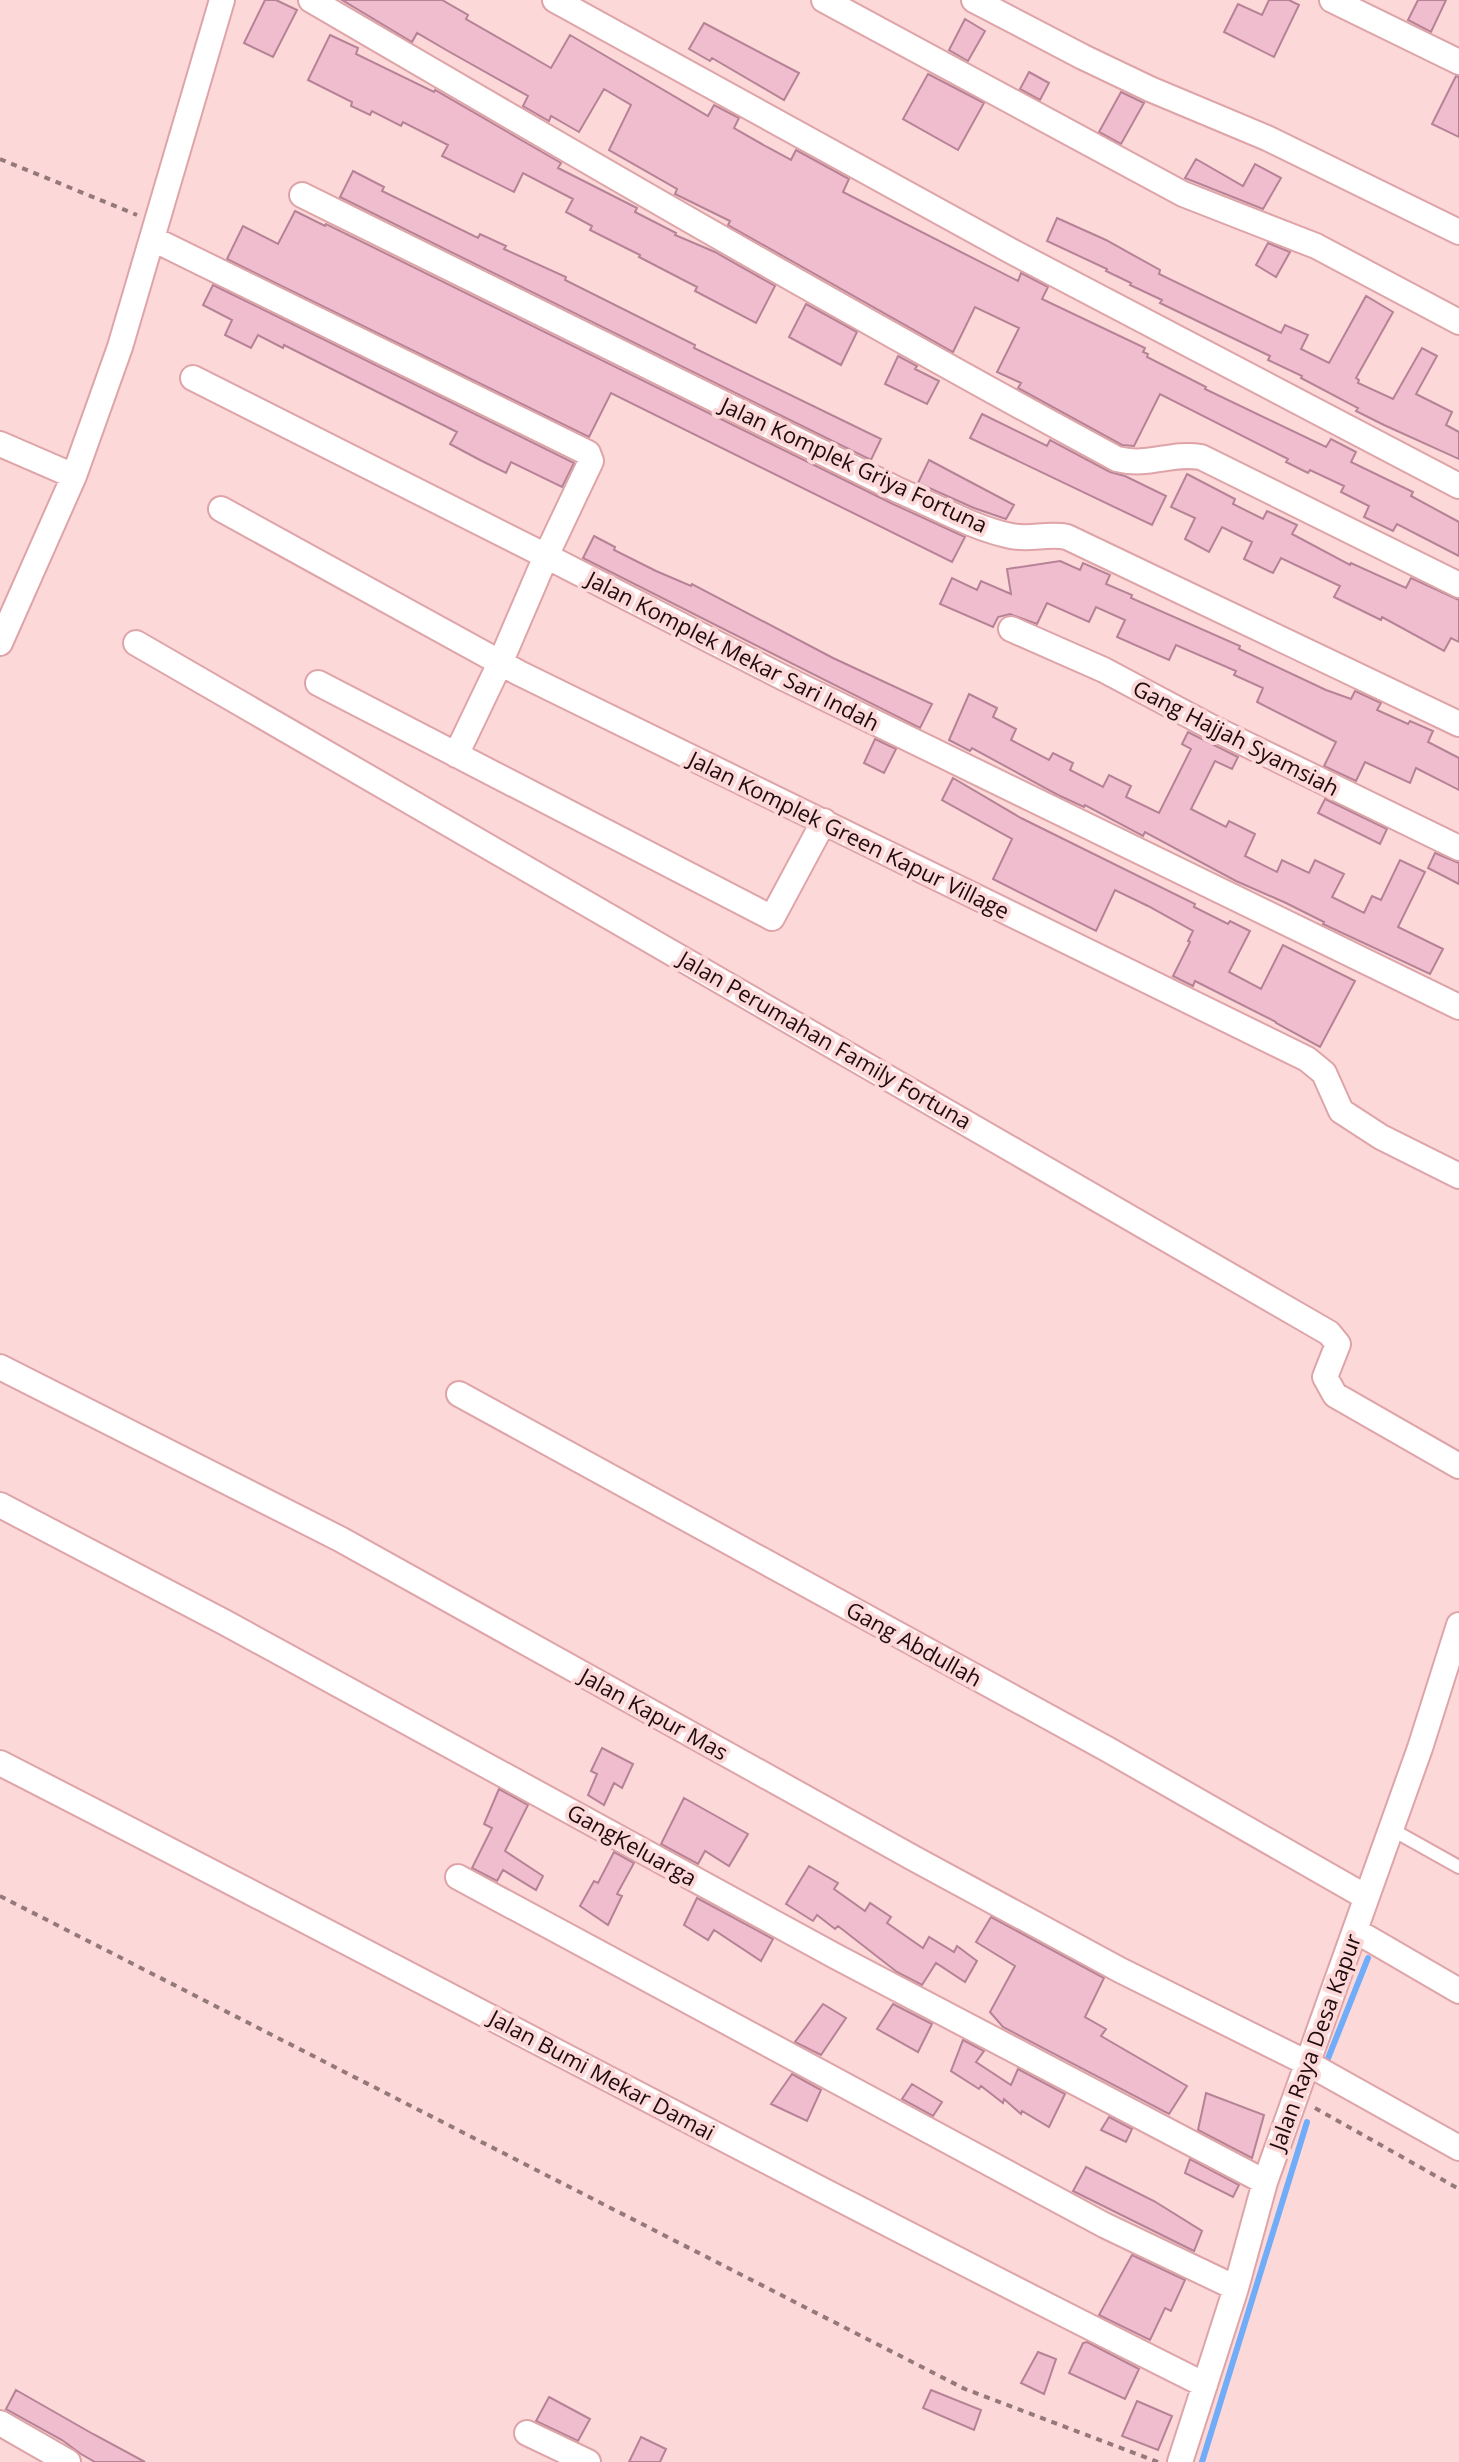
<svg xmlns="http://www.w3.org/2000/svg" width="1459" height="2462" font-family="'Open Sans',sans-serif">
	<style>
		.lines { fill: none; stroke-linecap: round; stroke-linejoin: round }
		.stream { stroke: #70acf8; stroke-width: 6 }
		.building { fill: #f0bdcf; stroke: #b68296; stroke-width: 2 }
		.lane-casing { stroke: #dea4a8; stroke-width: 16 }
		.street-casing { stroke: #dea4a8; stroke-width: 28 }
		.path { stroke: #95787a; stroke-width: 4; stroke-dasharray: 6 6; stroke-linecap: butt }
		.lane { stroke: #fff; stroke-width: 12 }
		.street { stroke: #fff; stroke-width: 24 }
		.labels { text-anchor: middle; stroke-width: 8; stroke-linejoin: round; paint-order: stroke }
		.street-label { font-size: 22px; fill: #1f0b0d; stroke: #fcd8d9 }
	</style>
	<rect width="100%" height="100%" fill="#fcd8d9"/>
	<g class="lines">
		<path class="stream" d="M1325 2066 1368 1958
			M1202 2462 1307 2122"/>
	</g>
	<path class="building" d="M265 0H276L297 10 273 57 244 43Z
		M342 0H442L468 15 466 19 551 68 570 35 708 116 714 105 739 118 734 128 767 147 791 160 796 150 849 179 843 192 1018 281 1021 273 1048 287 1042 299 1145 348 1143 352 1148 354 1147 357 1206 387 1205 389 1326 447 1331 439 1356 452 1351 462 1413 492 1411 496 1459 522V556L1397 524 1393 531 1364 517 1369 506 1341 492 1344 486 1310 470 1308 473 1286 462 1288 459 1160 394 1134 446 1122 445 1018 388 1021 383 997 372 1019 328 975 307 953 352 728 225 730 221 675 194 677 189 609 150 631 105 604 89 579 132 551 116 549 121 523 106 528 96 448 51 417 33 412 42Z
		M1269 0H1289L1299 5 1274 57 1224 32 1238 4 1262 15Z
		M1418 0H1446L1431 32 1408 20Z
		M965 19 985 31 968 61 949 50Z
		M704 23 799 73 784 100 712 58 710 61 689 49Z
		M330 35 358 48 356 54 434 92 435 90 561 163 558 168 637 208 635 212 676 233 675 235 715 252 775 286 756 323 695 291 697 287 639 257 640 255 590 230 592 226 566 212 573 199 523 173 514 192 442 156 448 145 403 122 401 126 372 111 370 115 351 106 352 102 308 80Z
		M1029 72 1049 83 1040 100 1020 89Z
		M928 74 984 103 958 150 903 119Z
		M1456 76 1459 77V137L1432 124Z
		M1121 92 1144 103 1121 144 1099 132Z
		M1196 159 1243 186 1255 164 1281 178 1263 209 1185 178Z
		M353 171 384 187 382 191 478 238 480 234 506 246 504 249 566 277 565 280 695 345 694 348 881 439 871 460 340 197Z
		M295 211 325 226 326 224 893 504 965 537 952 562 611 393 589 437 227 259 243 226 278 244Z
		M1057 218 1106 240 1160 270 1159 274 1281 333 1285 325 1308 335 1301 349 1329 363 1366 296 1393 312 1356 378 1359 380 1358 383 1393 399 1422 348 1437 356 1416 394 1452 412 1446 425 1459 432V459L1384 425 1356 411 1358 408 1301 378 1302 376 1268 360 1270 356 1160 303 1162 300 1130 285 1131 283 1106 271 1107 269 1047 241Z
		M1268 243 1290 252 1276 277 1256 265Z
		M213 285 574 463 562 487 511 462 506 473 480 460 450 444 457 432 284 345 283 348 258 335 251 348 225 335 232 320 203 305Z
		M806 304 857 332 841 365 789 337Z
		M898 356 917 366 915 369 939 381 927 404 885 384Z
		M982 414 1047 446 1050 440 1110 472 1125 476 1166 496 1152 525 970 438Z
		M929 460 1014 505 1006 519 974 508 918 483Z
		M1187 474 1235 499 1233 504 1263 519 1267 511 1297 525 1292 534 1350 565 1351 563 1406 588 1411 578 1459 600V642L1451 638 1444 651 1382 617 1381 620 1334 597 1340 586 1281 558 1273 573 1244 559 1252 542 1222 527 1209 552 1185 539 1195 518 1171 507Z
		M594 536 615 547 614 550 656 571 691 586 692 584 833 658 932 704 920 728 583 558Z
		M1060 561 1080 570 1083 563 1110 575 1106 584 1132 595 1131 598 1240 646 1239 649 1326 690 1351 699 1355 691 1381 703 1377 710 1408 724 1410 721 1433 731 1428 742 1459 758V790L1416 768 1410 783 1365 762 1356 781 1324 766 1336 742 1257 702 1263 688 1234 675 1236 671 1176 645 1169 660 1117 637 1125 620 1096 607 1089 622 1047 603 1037 624 1010 614 998 617 993 627 940 604 952 578 977 590 981 581 1011 594 1007 569Z
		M969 694 997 708 993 717 1016 729 1011 740 1049 760 1053 753 1073 763 1070 770 1103 787 1109 775 1131 786 1126 797 1159 813 1191 749 1182 744 1188 732 1238 757 1232 769 1215 761 1191 809 1226 827 1229 821 1255 834 1245 856 1277 872 1282 860 1309 873 1315 860 1344 874 1332 897 1364 913 1372 896 1381 900 1400 860 1425 872 1398 927 1443 949 1430 974 1323 924 1324 922 1286 903 1236 881 1145 832 1143 836 1085 805 1084 807 1058 795 972 748 970 751 949 740Z
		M875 739 896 749 884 773 864 763Z
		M953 778 1021 818 1195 904 1194 907 1228 924 1230 921 1250 931 1229 972 1261 989 1283 945 1355 981 1320 1047 1276 1023V1022L1195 981 1193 986 1173 976 1190 942 1188 941 1193 931 1148 906 1115 890 1096 931 993 879 1012 839 942 800Z
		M1325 799 1387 829 1380 844 1318 813Z
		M1435 853 1459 863V884L1428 868Z
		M602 1748 633 1764 622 1788 614 1783 604 1805 588 1795 597 1774 591 1771Z
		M499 1789 528 1805 505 1851 543 1876 536 1890 503 1870 497 1881 472 1868 492 1828 484 1824Z
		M684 1798 748 1834 729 1866 705 1851 698 1864 661 1844Z
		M614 1852 634 1863 617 1894 622 1896 608 1925 580 1906 594 1881 598 1883Z
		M809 1866 838 1883 834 1889 865 1911 870 1903 891 1917 887 1923 923 1948 929 1937 954 1952 957 1946 977 1961 965 1982 936 1963 922 1985 897 1972 838 1926 835 1929 817 1915 813 1921 786 1904Z
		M697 1898 773 1939 761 1961 714 1930 708 1940 684 1925Z
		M991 1917 1104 1978 1085 2017 1106 2029 1101 2036 1187 2086 1169 2114 1003 2027 990 2012 1015 1966 976 1942Z
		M823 2004 846 2018 821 2055 795 2042Z
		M893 2004 932 2024 918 2052 877 2029Z
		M963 2040 984 2051 976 2062 1011 2085 1018 2069 1065 2094 1049 2127 1022 2111 1021 2114 1004 2099 1003 2103 981 2086 979 2089 951 2071Z
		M792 2074 821 2090 807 2121 771 2104Z
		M912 2084 942 2102 933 2116 902 2099Z
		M1206 2093 1264 2115 1252 2158 1198 2130Z
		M1109 2117 1132 2129 1126 2142 1101 2130Z
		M1190 2159 1239 2185 1233 2197 1185 2173Z
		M1086 2167 1154 2201 1202 2231 1194 2251 1073 2191Z
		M1132 2255 1185 2280 1171 2311 1165 2308 1150 2340 1099 2315Z
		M1087 2342 1139 2369 1125 2399 1069 2373 1083 2343Z
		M1038 2352 1056 2359 1044 2394 1021 2383Z
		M16 2390 93 2434 145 2462H95L81 2454 62 2440 6 2409Z
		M931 2390 981 2410 974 2430 923 2408Z
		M549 2397 590 2419 578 2441 536 2421Z
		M1137 2401 1172 2416 1158 2450 1122 2436Z
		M641 2437 666 2449 660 2462H629Z"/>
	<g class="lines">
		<g class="lane-casing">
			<path id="lane" d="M1391 1829 1459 1867"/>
		</g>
		<g class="street-casing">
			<path id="street" d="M311 0C578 156 845 312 1117 459 1149 467 1170 452 1201 457L1459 585
				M555 0 1011 251 1459 486
				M824 0 1183 194 1316 246 1459 322
				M974 0 1083 57 1150 89 1267 138 1459 232
				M1332 0 1459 62
				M302 195 900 491C936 506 972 528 1011 536 1030 540 1048 533 1067 537L1459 724
				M153 239 588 453 591 461 546 556 784 678 1459 1007
				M193 378 546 556 501 661 456 755
				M0 444 74 476
				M221 509 519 673 1307 1059 1324 1073 1341 1111 1381 1137 1459 1176
				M1011 629 1104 670 1211 727 1459 848
				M0 643 74 476 120 347 222 0
				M136 643 1329 1333 1338 1344 1325 1377 1335 1395 1459 1466
				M318 683 772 918 824 821
				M0 1367 340 1539 915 1859 1120 1970 1307 2063 1459 2148
				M459 1394 1107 1749 1366 1897
				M0 1505 224 1622 835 1956 1265 2182
				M0 1763C403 1969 801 2183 1205 2385
				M458 1877 1104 2225 1236 2288
				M1356 1931 1459 1991
				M0 2423 68 2462
				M527 2433 588 2462
				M1180 2462 1236 2288 1265 2182 1420 1748 1459 1625"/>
		</g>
		<path class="path" d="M0 159 137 215
			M0 1896 965 2389 1158 2462
			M1315 2108 1459 2189"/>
		<use href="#lane" class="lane"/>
		<use href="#street" class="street"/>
	</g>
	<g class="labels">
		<g class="street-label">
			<text transform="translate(854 465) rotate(25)" y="8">Jalan Komplek Griya Fortuna</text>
			<text transform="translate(733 651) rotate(27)" y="8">Jalan Komplek Mekar Sari Indah</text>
			<text transform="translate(1236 738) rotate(27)" y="8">Gang Hajjah Syamsiah</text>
			<text transform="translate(849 835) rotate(26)" y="8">Jalan Komplek Green Kapur Village</text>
			<text transform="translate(825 1040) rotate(30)" y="8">Jalan Perumahan Family Fortuna</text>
			<text transform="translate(914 1644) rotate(29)" y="8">Gang Abdullah</text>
			<text transform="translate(654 1714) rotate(29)" y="8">Jalan Kapur Mas</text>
			<text transform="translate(632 1845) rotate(29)" y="8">GangKeluarga</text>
			<text transform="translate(1315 2042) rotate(-70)" y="8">Jalan Raya Desa Kapur</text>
			<text transform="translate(602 2075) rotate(28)" y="8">Jalan Bumi Mekar Damai</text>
		</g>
	</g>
</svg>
